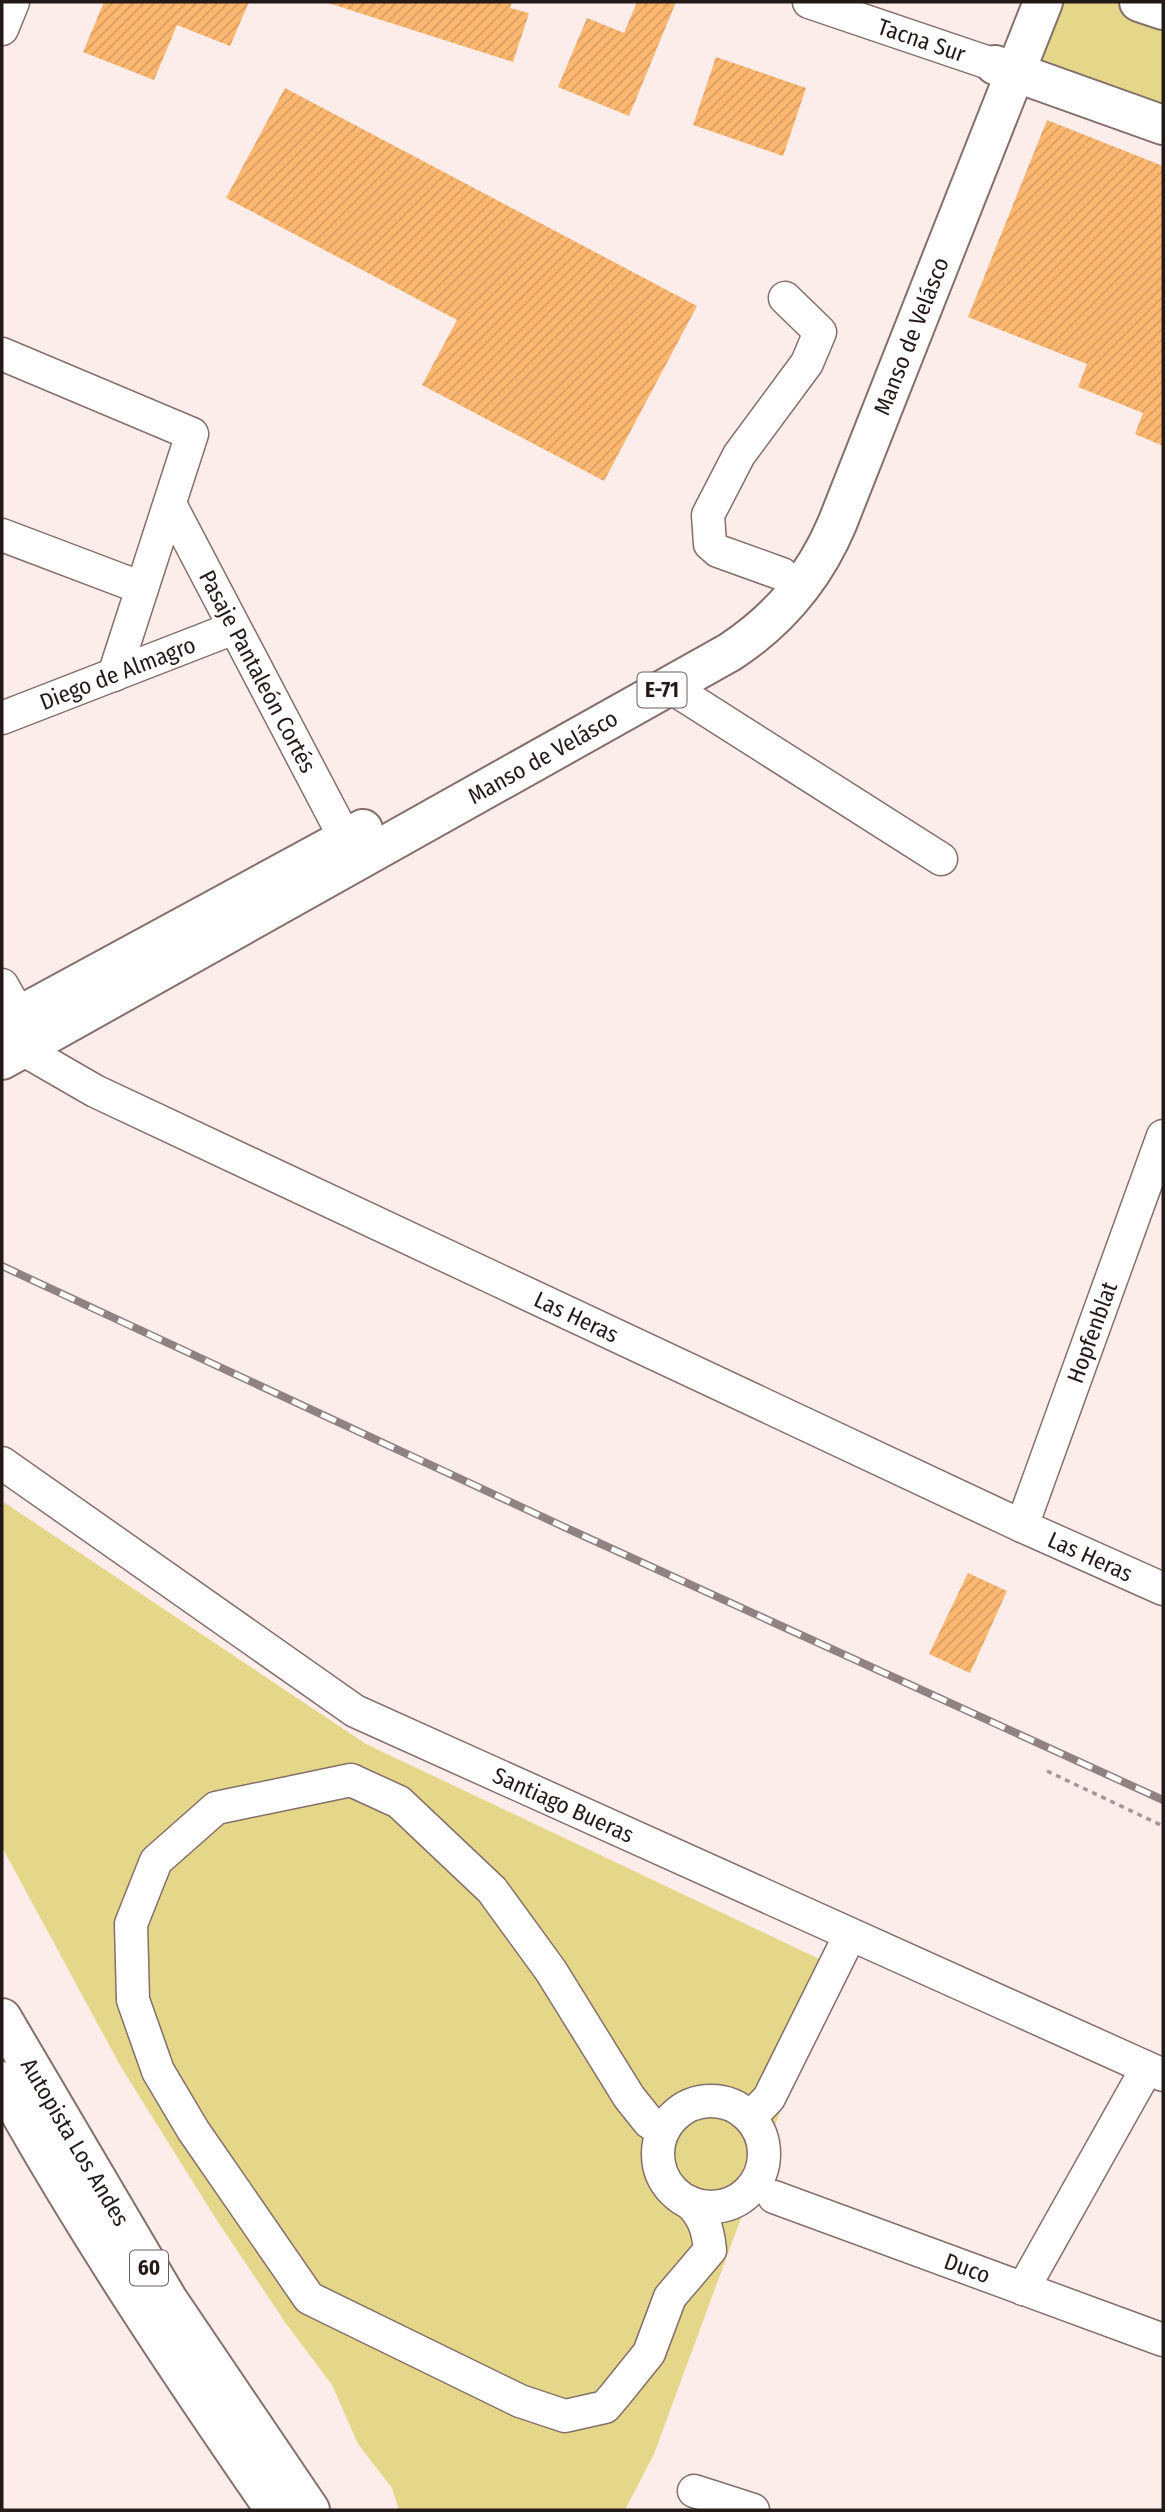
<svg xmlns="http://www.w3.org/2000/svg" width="1165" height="2512" font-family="'Fira Sans Condensed',sans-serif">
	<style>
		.park { fill: #e5d789 }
		.building { fill: url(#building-hatch) }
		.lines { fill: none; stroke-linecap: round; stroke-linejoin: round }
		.minor-casing { stroke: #856f6a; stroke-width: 35 }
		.major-casing { stroke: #856f6a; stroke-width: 42 }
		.highway-casing { stroke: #856f6a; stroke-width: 42 }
		.path { stroke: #a49794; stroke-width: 3.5; stroke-dasharray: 5 5; stroke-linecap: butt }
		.minor { stroke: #fff; stroke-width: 32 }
		.major { stroke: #fff; stroke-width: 38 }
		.highway { stroke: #fff; stroke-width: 38 }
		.rail-casing { stroke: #8f8280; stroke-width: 8 }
		.rail { stroke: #fff; stroke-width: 5; stroke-dasharray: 16; stroke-linecap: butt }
		.labels { text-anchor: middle; stroke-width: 6; stroke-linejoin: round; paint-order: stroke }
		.shield { fill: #fff; stroke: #655f5d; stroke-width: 2 }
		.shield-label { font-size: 21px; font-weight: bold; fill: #231a18 }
		.street-label { font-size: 23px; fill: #231a18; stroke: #fff }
	</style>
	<defs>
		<pattern id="building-hatch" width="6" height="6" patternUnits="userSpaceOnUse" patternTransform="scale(1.75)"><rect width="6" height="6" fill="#fcb770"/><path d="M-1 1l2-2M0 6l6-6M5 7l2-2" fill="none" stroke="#d89d60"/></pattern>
	</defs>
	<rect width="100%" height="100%" fill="#fdedea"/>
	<path class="park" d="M1059 2H1122L1163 16V117L1030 70Z
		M2 1501 366 1744 834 1966 654 2454 625 2510H399L392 2488 358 2444 332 2385 287 2325 216 2219 121 2067 2 1847Z"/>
	<path class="building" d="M104 2H249L230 46 177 25 154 80 83 52Z
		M325 2H512L510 8 529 13 513 62Z
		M637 2H676L629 116 558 87 587 18 624 33Z
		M716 57 806 88 783 156 693 125Z
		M285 88 697 306 604 481 422 385 457 320 226 198Z
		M1047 120 1163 166V446L1135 434 1143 413 1078 387 1087 364 968 317Z
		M968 1573 1007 1591 970 1673 929 1654Z"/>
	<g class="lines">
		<g class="minor-casing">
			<g id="minor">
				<path id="s1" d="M809 2 995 65"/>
				<path d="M2 29 13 2"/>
				<path d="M2 354 192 434 114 675"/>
				<path id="s2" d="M170 504 345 838"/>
				<path d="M2 535 142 588"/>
				<path d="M782 574 718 551 710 544 708 515 739 455 807 363 820 332 785 298"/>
				<path d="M669 686 941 859"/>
				<path id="s3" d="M2 718 234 628"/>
				<path d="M2 985 19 1015"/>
				<path id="s4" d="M10 1034 24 1050 95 1091 1022 1526 1163 1589"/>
				<path id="s5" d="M2 1463 355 1711 1163 2075"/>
				<path id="s6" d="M1022 1526 1163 1136"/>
				<circle cx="711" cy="2154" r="53"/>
				<path d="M750 2118 769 2098 850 1935"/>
				<path d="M663 2131 649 2122 629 2097 551 1971 492 1890 399 1802 351 1780 216 1808 156 1861 131 1924 133 2000 158 2071 193 2130 309 2298 520 2401 565 2416 605 2407 616 2394 649 2353 670 2297 710 2250C708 2230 704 2216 689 2202"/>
				<path id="s7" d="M774 2197 1163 2340"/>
				<path d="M1023 2289 1147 2068"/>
				<path d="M694 2491 753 2510"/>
			</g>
		</g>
		<g class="major-casing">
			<g id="major">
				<path d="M1139 2 1163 10"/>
				<path d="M995 65 1163 125"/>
				<path d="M2 1025 363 829"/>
				<path id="s8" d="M2 1060 730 652C780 619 814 578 837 524L1043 2"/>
			</g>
		</g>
		<g class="highway-casing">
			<g id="highway">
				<path id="s9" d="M2 2018 168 2300 310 2510"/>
				<path d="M2 2081C84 2229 179 2371 275 2510"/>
			</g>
		</g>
		<path class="path" d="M1047 1771 1163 1826"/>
		<use href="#minor" class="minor"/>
		<use href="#major" class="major"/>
		<use href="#highway" class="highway"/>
		<g class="rail-casing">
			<path id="rail" d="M2 1266 575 1532 1163 1800"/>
		</g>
		<use href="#rail" class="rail"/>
	</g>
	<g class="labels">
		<g class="shield">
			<rect x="637.5" y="672.5" width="49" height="35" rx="5"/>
			<rect x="130" y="2250.5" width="38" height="35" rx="5"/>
		</g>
		<g class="shield-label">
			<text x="662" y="697">E-71</text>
			<text x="149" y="2275">60</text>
		</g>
		<g class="street-label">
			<text dy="8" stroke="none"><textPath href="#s1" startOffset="119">Tacna Sur</textPath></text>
			<text dy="8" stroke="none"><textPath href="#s8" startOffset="1206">Manso de Velásco</textPath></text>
			<text dy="8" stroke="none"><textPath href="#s2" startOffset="189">Pasaje Pantaleón Cortés</textPath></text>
			<text dy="8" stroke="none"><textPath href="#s3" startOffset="124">Diego de Almagro</textPath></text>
			<text dy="8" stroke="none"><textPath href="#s8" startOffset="620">Manso de Velásco</textPath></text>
			<text dy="8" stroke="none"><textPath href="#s4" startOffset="635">Las Heras</textPath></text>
			<text dy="8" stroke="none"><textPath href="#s6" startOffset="206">Hopfenblat</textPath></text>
			<text dy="8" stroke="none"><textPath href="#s4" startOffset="1202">Las Heras</textPath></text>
			<text dy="8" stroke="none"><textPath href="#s5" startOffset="660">Santiago Bueras</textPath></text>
			<text dy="8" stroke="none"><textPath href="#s9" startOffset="144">Autopista Los Andes</textPath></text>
			<text dy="8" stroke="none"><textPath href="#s7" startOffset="206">Duco</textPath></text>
		</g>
	</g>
	<rect width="1165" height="2512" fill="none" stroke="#231a18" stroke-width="7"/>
</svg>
